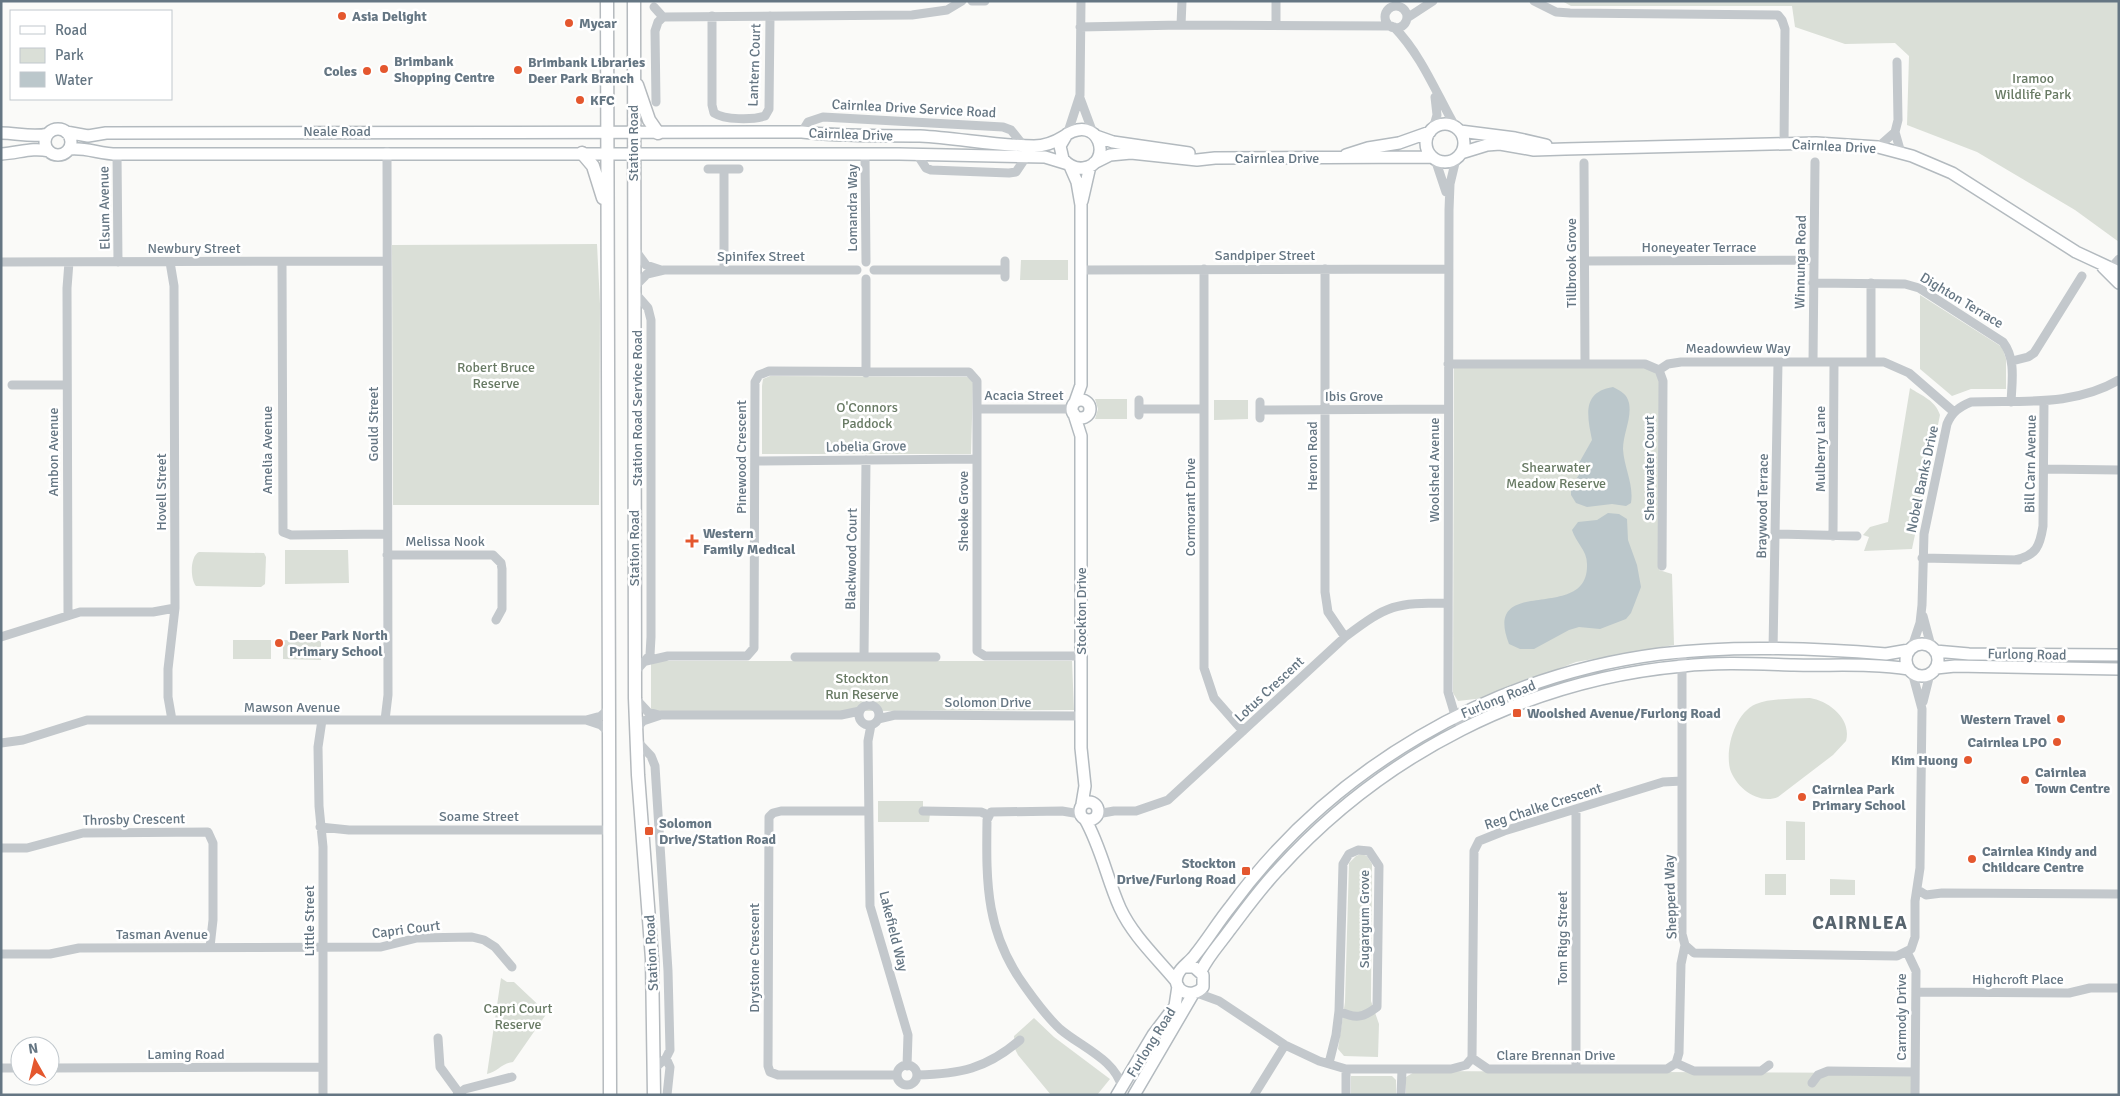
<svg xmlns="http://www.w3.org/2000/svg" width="2120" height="1096" font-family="Signika,sans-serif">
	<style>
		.green { fill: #dadfd7 }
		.water { fill: #bbc7cb }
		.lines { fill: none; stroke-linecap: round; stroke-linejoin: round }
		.secondary-casing { stroke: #b3babf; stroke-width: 14 }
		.primary-casing { stroke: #b5babe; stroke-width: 15 }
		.street { stroke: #c3c8cc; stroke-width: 9 }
		.secondary { stroke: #fff; stroke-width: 11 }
		.primary { stroke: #fff; stroke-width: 12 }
		.poi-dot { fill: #e4572e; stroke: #fff; stroke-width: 2 }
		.labels { text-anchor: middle; stroke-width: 5; stroke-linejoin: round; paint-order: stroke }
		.poi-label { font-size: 14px; font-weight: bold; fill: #657683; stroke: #fff; text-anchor: start }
		.street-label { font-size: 14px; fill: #657683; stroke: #fff }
		.park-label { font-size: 14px; fill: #687a64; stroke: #fff }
		.district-label { font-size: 19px; font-weight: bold; letter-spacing: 1px; fill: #57646e; stroke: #fff }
	</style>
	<rect width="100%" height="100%" fill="#fafaf8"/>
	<path class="green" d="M1562 1H2119V242L2075 210 1977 152 1907 125 1909 56 1895 43 1845 44 1795 27 1792 6H1571Z
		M597 244 600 304 599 505H393L392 245Z
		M1021 260H1068V280H1020Z
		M1920 295 2002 347 2006 359V389H1971L1952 396 1920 369Z
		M1454 368H1645L1656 372 1660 380 1659 570 1672 574 1674 645 1576 662 1484 698 1458 701 1453 693Z
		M770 376 968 377 973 383 971 454H762V386L763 379Z
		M1910 388C1922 396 1935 400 1940 415L1912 549 1864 551 1869 537 1863 535 1870 527 1888 522Z
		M1095 399H1127V419H1095L1098 409Z
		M1214 400H1248V419L1214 420Z
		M285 550H348L349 583 285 584Z
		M199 552 264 553 266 557 265 584 261 587 196 586C190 579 190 556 199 552Z
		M233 640H271V659H233Z
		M283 640 321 641V660L283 659Z
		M651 661H1072L1074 710 651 712Z
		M1810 698C1829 701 1852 719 1846 741L1833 755 1778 797C1759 805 1736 788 1730 769 1725 748 1735 713 1756 704 1770 698 1794 699 1810 698Z
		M878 801H923V814H930L929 822H878Z
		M1786 821 1805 822V860H1786Z
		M1361 854 1367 856 1372 864 1371 1001 1379 1024 1378 1057 1344 1056 1338 1049 1345 1002 1349 863 1356 856Z
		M1765 874H1786V895H1765Z
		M1830 879 1855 880V895H1830Z
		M501 978 507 982H514L547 1013 513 1062C502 1063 497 1072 487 1074Z
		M1034 1018 1054 1037 1110 1079 1097 1095H1051L1018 1055 1015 1049 1014 1036Z
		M1416 1071 1912 1073V1095H1406V1077Z
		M1351 1076H1392L1396 1080V1095H1351Z"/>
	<path class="water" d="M1613 387C1621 391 1627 394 1629 403 1632 418 1623 434 1623 449 1624 468 1634 484 1631 503L1626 506 1612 504 1587 507 1576 503 1571 495V486L1579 475V463L1592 440C1587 415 1582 392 1613 387Z
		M1608 513 1619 514 1627 519 1628 540 1637 565 1641 587 1631 613 1626 619 1600 629 1579 627 1569 630 1534 649H1520L1509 644C1481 572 1589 625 1587 564 1587 550 1576 543 1572 530L1578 522 1597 520Z"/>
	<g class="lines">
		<g class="secondary-casing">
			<path id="secondary" d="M1426 143a19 19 0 1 1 38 0a19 19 0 1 1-38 0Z
				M45 142a13 13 0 1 1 26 0a13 13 0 1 1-26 0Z
				M1460 131 1515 138 1546 145
				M66 132 88 136 106 133 802 132C842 137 881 135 920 136 958 138 996 146 1034 146 1044 146 1055 142 1063 137 1100 110 1114 165 1083 168 1074 169 1068 165 1063 159L1060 146 1067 134
				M1 133C17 133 33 138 48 134
				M1096 136 1113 142 1189 153
				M69 149C86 147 100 154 117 154H899L1045 157 1068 164
				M1461 153 1487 145 1500 144 1534 150 1565 149 1816 143 1878 147 1912 156 1952 173 2076 252 2119 272
				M1 154C19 153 32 147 49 151
				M1346 155 1368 148 1399 143 1430 132
				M1094 163 1110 155 1131 153 1197 160 1215 158 1432 157
				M1070 166 1077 182 1081 205V385L1075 402
				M1082 201 1090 166
				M2103 267 2119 283
				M1072 409a9 9 0 1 1 18 0a9 9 0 1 1-18 0Z
				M1074 414 1081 436V748L1085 786 1082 804
				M1906 660a16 16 0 1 1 32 0a16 16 0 1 1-32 0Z
				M1935 651 1969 654 2119 655
				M1936 668 1955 666 2119 669
				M1080 811a9 9 0 1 1 18 0a9 9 0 1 1-18 0Z
				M1085 819C1101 847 1107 879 1120 908 1133 936 1157 958 1176 981
				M1185 967H1194L1203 975V987C1193 1000 1170 991 1178 974 1181 967 1190 962 1195 955 1208 939 1218 922 1231 906 1332 768 1490 676 1660 654 1732 645 1813 648 1886 654L1909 650
				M1201 971C1209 955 1219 945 1229 931 1245 910 1260 889 1278 870 1383 754 1527 680 1683 666 1720 662 1757 664 1794 665 1832 666 1871 663 1909 669
				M1117 1095 1153 1035 1175 1006 1178 986
				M1134 1095 1193 994"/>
		</g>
		<g class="primary-casing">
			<path id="primary" d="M607 1 610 1095
				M634 1 635 698 638 775 652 959 654 1095
				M637 85 649 120 658 133
				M582 153 593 166 603 198"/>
		</g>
		<path class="street" d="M972 1H985
			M1276 1V25
			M1534 1 1556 12 1570 13 1778 15 1782 20 1785 29 1784 144
			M1385 17a11 11 0 1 1 22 0a11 11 0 1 1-22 0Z
			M654 7 663 17 912 15 947 10 962 1
			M712 16V105L714 113C725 120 752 120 765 116L769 109 770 16
			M1407 18 1433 1
			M1181 25 1182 1
			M1080 27 1181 25 1391 26
			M1394 27C1422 56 1436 93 1456 128
			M1897 62 1898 120 1895 132 1901 153
			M1080 98 1093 133
			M656 102 655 31 658 22 663 17
			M1433 129 1437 115 1435 97
			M802 132 808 122 823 117 1003 127 1011 130 1023 145
			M1068 132 1080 95 1081 1
			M1878 147 1895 132
			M117 154 118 262
			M865 154 866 262
			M917 154 926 168 931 170 1009 173 1016 172 1026 157
			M1435 159 1446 192
			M1456 159 1450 184 1449 210 1448 692 1454 712 1462 728
			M1584 163 1585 364
			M708 169H739
			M724 169V270
			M635 250 646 265 661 270
			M1005 261V277
			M1585 261 1813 260
			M1 262 387 261
			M170 262 174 286 175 608 168 669V697L172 720
			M282 262 283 532 291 535 387 534
			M1204 269V668L1214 698 1243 731
			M1325 269V592L1328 612 1345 637
			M2110 269 2119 259
			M874 270H1005
			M1081 270 1449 269
			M1813 283 1905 284 1919 288 2003 342C2016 359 2012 381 2011 402
			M634 287 647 274 664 270H857
			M634 292 648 308 651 320V637L650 655 634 673
			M1871 361V283
			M2012 361 2028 357 2034 353 2082 276
			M1813 362 1815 162
			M1448 364H1645L1659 370 1668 364 1681 362H1884L1909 373 1954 412
			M1659 370 1663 381 1662 566
			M866 373V279
			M12 385H67
			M1139 400V415
			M1260 402V418
			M977 409H1072
			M1139 409H1204
			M1260 410 1448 409
			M755 461 977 459
			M2044 469 2119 470
			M1775 534 1857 536
			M1833 536 1834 362
			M387 555H493L501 563 502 569V609L496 620
			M1922 558 2019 560
			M2015 560C2036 556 2040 546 2043 526L2044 401
			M68 615 67 288 69 262
			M1923 616 1931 646
			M1 637 80 612H153L175 608
			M1912 647 1920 623 1922 605 1924 534 1947 424C1952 412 1959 407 1971 402 2022 400 2073 407 2119 380
			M1773 650 1778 362
			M1682 652V934L1685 945 1694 953 1897 956 1911 949 1915 937V901L1920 868 1922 709 1912 672
			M795 657H936
			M864 657 866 460
			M646 661 668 656H747L754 648 755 382 759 375 769 371 969 372 977 381V651L985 656H1081
			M635 698 648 712 659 715
			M1923 702 1930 674
			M859 715a10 10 0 1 1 20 0a10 10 0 1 1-20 0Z
			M878 719 895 715 1081 716
			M322 720 318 747 319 806 323 847V1095
			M385 720 388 695 387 152
			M586 720 601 716 609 709
			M871 725 868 741 870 906 908 1035 907 1066
			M636 729 643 721 661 715H841L860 711
			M636 740 651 756 655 766 668 971 670 1050 666 1058 654 1069
			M1 743 23 740 87 720H586L601 725 609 732
			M868 811H781L773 813 769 817 768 1066 770 1072 778 1075H897
			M923 811 981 812 988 815
			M1080 814 1062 811 991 812 987 820C986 885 986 934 1026 988 1036 1002 1047 1017 1060 1029 1081 1047 1116 1060 1122 1088
			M1097 814 1114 811H1136L1168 800 1345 637C1389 604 1394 603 1448 603
			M320 827 349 830H609
			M1 848H27L83 833 208 832 213 843V920L210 947
			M1918 890 1926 895 1942 893 2119 894
			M1907 952 1916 971 1915 1095
			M1 954H50L79 948 381 947 417 938 472 937 484 940 495 947 512 967
			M1916 992 2069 993 2090 988H2119
			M1197 993 1219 1001 1285 1045 1319 1061 1346 1069H1451L1466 1065 1472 1058 1488 1069H1667L1676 1063 1679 1053 1681 964 1685 945
			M438 1038 440 1067 459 1093
			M666 1058 670 1067 667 1095
			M1472 1058 1474 851 1479 841 1504 831 1663 782 1682 781
			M1329 1063 1336 1035 1339 1011 1343 864 1349 854 1358 850 1369 851 1379 866 1377 1007C1363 1018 1355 1019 1339 1011
			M1676 1063 1694 1071H1761L1769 1065
			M897 1075a10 10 0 1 1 20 0a10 10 0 1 1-20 0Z
			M1576 1067V809
			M1 1068H20
			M50 1068 323 1067
			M1346 1069V1095
			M917 1075C960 1074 986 1069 1020 1040
			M1812 1083 1818 1075 1828 1071 1915 1072
			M457 1095 465 1089 512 1077
			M1254 1095 1285 1045
			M1401 1095 1402 1070"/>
		<use href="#secondary" class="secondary"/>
		<use href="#primary" class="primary"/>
	</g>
	<g class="poi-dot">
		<circle cx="342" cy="16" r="5"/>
		<circle cx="569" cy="23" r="5"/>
		<circle cx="384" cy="69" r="5"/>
		<circle cx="518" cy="70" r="5"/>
		<circle cx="367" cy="71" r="5"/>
		<circle cx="580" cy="100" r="5"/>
		<path d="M689.5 533.5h5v5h5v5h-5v5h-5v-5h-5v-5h5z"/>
		<circle cx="279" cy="643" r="5"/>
		<rect x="1512" y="708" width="10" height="10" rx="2.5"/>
		<circle cx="2061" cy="719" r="5"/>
		<circle cx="2057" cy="742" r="5"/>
		<circle cx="1968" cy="760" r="5"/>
		<circle cx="2025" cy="780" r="5"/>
		<circle cx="1802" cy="797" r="5"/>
		<rect x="644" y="826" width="10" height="10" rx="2.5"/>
		<circle cx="1972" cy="859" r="5"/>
		<rect x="1241" y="866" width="10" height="10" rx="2.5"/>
	</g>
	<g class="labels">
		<g class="poi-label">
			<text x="352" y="21">Asia Delight</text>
			<text x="579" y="28">Mycar</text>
			<text x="394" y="66">Brimbank<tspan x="394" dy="16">Shopping Centre</tspan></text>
			<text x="528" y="67">Brimbank Libraries<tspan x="528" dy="16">Deer Park Branch</tspan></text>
			<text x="357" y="76" text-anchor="end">Coles</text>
			<text x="590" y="105">KFC</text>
			<text x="703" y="538">Western<tspan x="703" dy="16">Family Medical</tspan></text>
			<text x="289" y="640">Deer Park North<tspan x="289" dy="16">Primary School</tspan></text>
			<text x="1527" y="718">Woolshed Avenue/Furlong Road</text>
			<text x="2051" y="724" text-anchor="end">Western Travel</text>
			<text x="2047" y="747" text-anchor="end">Cairnlea LPO</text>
			<text x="1958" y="765" text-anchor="end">Kim Huong</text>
			<text x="2035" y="777">Cairnlea<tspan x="2035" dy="16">Town Centre</tspan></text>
			<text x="1812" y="794">Cairnlea Park<tspan x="1812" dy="16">Primary School</tspan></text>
			<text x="659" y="828">Solomon<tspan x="659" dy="16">Drive/Station Road</tspan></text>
			<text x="1982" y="856">Cairnlea Kindy and<tspan x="1982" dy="16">Childcare Centre</tspan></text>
			<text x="1236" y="868" text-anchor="end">Stockton<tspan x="1236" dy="16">Drive/Furlong Road</tspan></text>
		</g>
		<g class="street-label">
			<text transform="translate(754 65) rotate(-88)" y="5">Lantern Court</text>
			<text transform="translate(914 108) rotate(3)" y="5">Cairnlea Drive Service Road</text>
			<text x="337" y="136">Neale Road</text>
			<text transform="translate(851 134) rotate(2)" y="5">Cairnlea Drive</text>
			<text transform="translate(633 143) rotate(-90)" y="5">Station Road</text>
			<text transform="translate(1834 146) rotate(3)" y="5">Cairnlea Drive</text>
			<text x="1277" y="163">Cairnlea Drive</text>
			<text transform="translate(104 208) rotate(-91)" y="5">Elsum Avenue</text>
			<text transform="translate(852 208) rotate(-90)" y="5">Lomandra Way</text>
			<text x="1699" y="252">Honeyeater Terrace</text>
			<text x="194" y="253">Newbury Street</text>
			<text x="1265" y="260">Sandpiper Street</text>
			<text x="761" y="261">Spinifex Street</text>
			<text transform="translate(1800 262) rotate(-89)" y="5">Winnunga Road</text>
			<text transform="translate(1571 263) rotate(-90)" y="5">Tillbrook Grove</text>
			<text transform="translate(1962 300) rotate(31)" y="5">Dighton Terrace</text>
			<text x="1738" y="353">Meadowview Way</text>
			<text x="1024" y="400">Acacia Street</text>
			<text x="1354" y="401">Ibis Grove</text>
			<text transform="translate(637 408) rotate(-90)" y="5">Station Road Service Road</text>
			<text transform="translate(373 424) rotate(-90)" y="5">Gould Street</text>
			<text transform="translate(866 446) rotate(-1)" y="5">Lobelia Grove</text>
			<text transform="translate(1820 449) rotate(-90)" y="5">Mulberry Lane</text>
			<text transform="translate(267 450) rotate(-90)" y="5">Amelia Avenue</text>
			<text transform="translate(53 452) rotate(-90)" y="5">Ambon Avenue</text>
			<text transform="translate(1312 456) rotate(-90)" y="5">Heron Road</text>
			<text transform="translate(741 457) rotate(-90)" y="5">Pinewood Crescent</text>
			<text transform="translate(2030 464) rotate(-89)" y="5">Bill Carn Avenue</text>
			<text transform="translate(1649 468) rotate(-90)" y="5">Shearwater Court</text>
			<text transform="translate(1434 470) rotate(-90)" y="5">Woolshed Avenue</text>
			<text transform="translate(1922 479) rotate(-78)" y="5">Nobel Banks Drive</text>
			<text transform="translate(161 492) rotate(-90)" y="5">Hovell Street</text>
			<text transform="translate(1762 506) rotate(-89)" y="5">Braywood Terrace</text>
			<text transform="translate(1190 507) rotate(-90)" y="5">Cormorant Drive</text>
			<text transform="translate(963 511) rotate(-90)" y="5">Sheoke Grove</text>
			<text x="445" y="546">Melissa Nook</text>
			<text transform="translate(634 548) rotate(-90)" y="5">Station Road</text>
			<text transform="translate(851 559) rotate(-89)" y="5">Blackwood Court</text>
			<text transform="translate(1081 611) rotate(-90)" y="5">Stockton Drive</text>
			<text transform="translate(2027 654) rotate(1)" y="5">Furlong Road</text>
			<text transform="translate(1269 689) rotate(-43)" y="5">Lotus Crescent</text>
			<text transform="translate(1498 699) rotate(-22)" y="5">Furlong Road</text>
			<text x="988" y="707">Solomon Drive</text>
			<text x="292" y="712">Mawson Avenue</text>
			<text transform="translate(1543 806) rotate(-18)" y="5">Reg Chalke Crescent</text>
			<text x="479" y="821">Soame Street</text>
			<text transform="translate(134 819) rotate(-1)" y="5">Throsby Crescent</text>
			<text transform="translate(1670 897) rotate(-92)" y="5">Shepperd Way</text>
			<text transform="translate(1364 919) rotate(-90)" y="5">Sugargum Grove</text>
			<text transform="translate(309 921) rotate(-90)" y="5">Little Street</text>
			<text transform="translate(406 929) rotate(-7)" y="5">Capri Court</text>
			<text transform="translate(894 931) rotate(76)" y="5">Lakefield Way</text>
			<text x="162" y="939">Tasman Avenue</text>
			<text transform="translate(1562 938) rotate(-90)" y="5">Tom Rigg Street</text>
			<text transform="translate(651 953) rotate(-93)" y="5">Station Road</text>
			<text transform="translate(754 958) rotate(-90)" y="5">Drystone Crescent</text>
			<text x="2018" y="984">Highcroft Place</text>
			<text transform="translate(1901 1017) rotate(-90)" y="5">Carmody Drive</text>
			<text transform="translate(1151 1042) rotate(-58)" y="5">Furlong Road</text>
			<text x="186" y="1059">Laming Road</text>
			<text x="1556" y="1060">Clare Brennan Drive</text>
		</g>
		<g class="park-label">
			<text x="2033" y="83">Iramoo<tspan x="2033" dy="16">Wildlife Park</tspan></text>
			<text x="496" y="372">Robert Bruce<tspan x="496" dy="16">Reserve</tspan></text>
			<text x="867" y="412">O'Connors<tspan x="867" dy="16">Paddock</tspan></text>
			<text x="1556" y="472">Shearwater<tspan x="1556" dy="16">Meadow Reserve</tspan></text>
			<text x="862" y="683">Stockton<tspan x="862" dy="16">Run Reserve</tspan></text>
			<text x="518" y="1013">Capri Court<tspan x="518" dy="16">Reserve</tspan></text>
		</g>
		<g class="district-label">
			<text x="1860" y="929">CAIRNLEA</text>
		</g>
	</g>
	<rect width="2120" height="1096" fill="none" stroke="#657683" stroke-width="5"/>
	<rect x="10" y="10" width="162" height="90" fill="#ffffff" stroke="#c1c8cd"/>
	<rect x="20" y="26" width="25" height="8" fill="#ffffff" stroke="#c1c8cd"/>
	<text x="55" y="35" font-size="15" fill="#657683">Road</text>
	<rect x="20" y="48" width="25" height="15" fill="#dadfd7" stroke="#c1c8cd"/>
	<text x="55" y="60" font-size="15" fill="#657683">Park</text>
	<rect x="20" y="72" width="25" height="15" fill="#bbc7cb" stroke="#c1c8cd"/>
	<text x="55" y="85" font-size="15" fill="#657683">Water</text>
	<g transform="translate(35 1061) rotate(352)"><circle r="24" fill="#ffffff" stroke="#c1c8cd"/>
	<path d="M0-4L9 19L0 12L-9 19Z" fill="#e4572e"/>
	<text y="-8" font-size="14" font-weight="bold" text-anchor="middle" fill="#657683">N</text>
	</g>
</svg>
